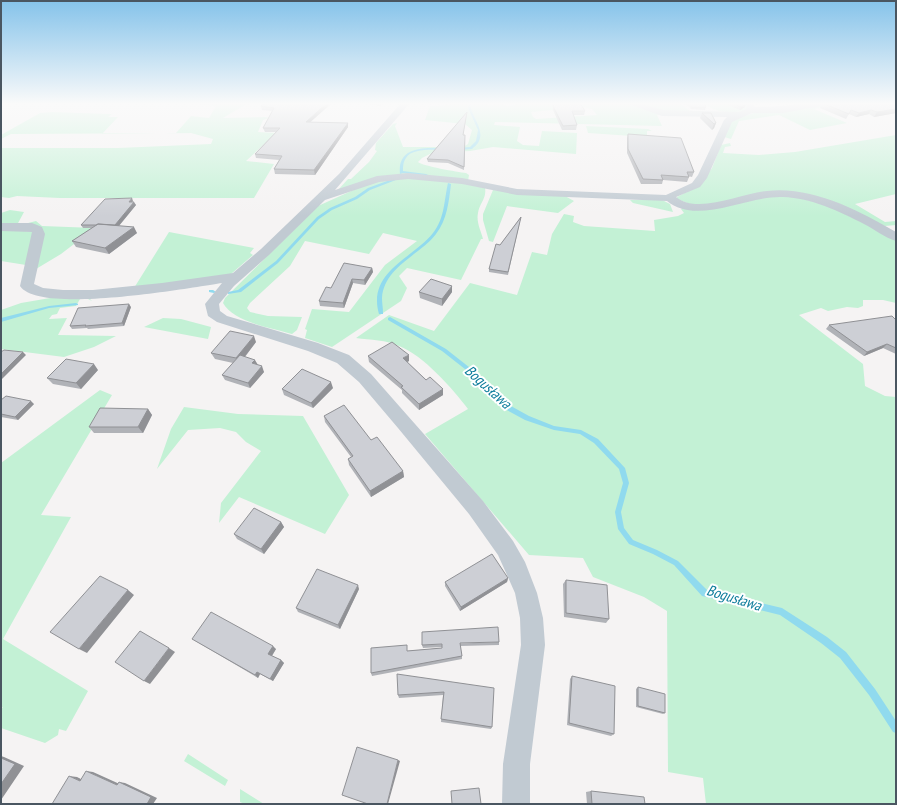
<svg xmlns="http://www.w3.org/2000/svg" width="897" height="805" font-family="'PT Sans Narrow',sans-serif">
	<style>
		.green { fill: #c3f1d5; fill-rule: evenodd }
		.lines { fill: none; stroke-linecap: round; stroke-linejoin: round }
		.stream { fill: #90daee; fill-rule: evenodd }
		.street { fill: #c1cad2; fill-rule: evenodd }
		.wall { fill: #b0b2b7 }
		.shaded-wall { fill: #909195 }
		.building { fill: #cdcfd5; stroke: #909195 }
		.labels { text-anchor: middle; stroke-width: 4; stroke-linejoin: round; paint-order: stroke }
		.water-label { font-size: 15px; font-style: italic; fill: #0c7c9b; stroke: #fff }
	</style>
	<rect width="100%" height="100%" fill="#f5f3f3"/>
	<path class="green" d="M186 103H248L223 118 265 117 269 118 263 120 258 132 276 133 246 161 274 164 254 198H60L17 196 9 198 1 197V148H118L211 144 213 139 191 133 11 134 1 139V135L40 113 52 112 109 114H112L108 117H118L102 134 176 133 191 116 209 118 216 106Z
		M449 103H486L488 105 501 104 508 106 525 103H626L659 114 657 115 662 126 495 122 494 125 520 127 517 141 523 145 539 146 542 131 577 133 576 154 493 147 470 151 432 153 422 158 418 162C422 166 458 172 466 173L469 175 468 181 410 174 338 190 348 179H351L369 162 377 151 375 150 376 143 393 124 397 123 395 126 403 147H463L468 144 472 130 465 124 425 120 430 106 449 105ZM583 107 592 109 597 115 536 119 533 117 531 112Z
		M633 103H680L691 112 668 113Z
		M704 103H748L747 110C732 114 715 113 704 103Z
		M818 105 826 106 814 109 847 123 810 130 779 115 739 121 731 139 724 137 731 120 757 112Z
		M586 126 648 129 652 131H647V137L588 133Z
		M896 135V194L855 204 885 222 896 221V225L885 226 797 194 695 206 677 199V197L700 185 712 168 721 145 730 143 731 146 725 147 723 153 759 155 795 152Z
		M393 177 450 181 485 188C487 198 479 204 478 213 476 222 481 231 483 239H481L461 280 407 268 399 276 407 288 401 301 332 347 305 338 307 330 305 329 312 309 349 312 385 265 417 241 383 233 369 254 305 241 290 266 250 303 247 308 250 312 268 316 302 317 297 330 292 334C272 328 233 322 223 303L225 298 318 206 369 183Z
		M493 190 565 196 574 201 558 213 507 206 493 242 489 241 483 220V214Z
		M787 195 827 205 896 239V303L883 300H863V306L858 308 847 307 828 311 821 308 799 315 863 364 865 386 885 396 896 397V804H706L703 778 668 772 667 611 644 597 593 577 583 558 529 555 425 434 468 409C453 389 423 355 399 346 387 340 370 340 356 338L389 315 434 331 470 283 517 295 532 252 547 255 552 234 564 214 574 216 573 222 584 226 655 231 654 220 678 216 684 213 681 209 683 207Z
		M630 200H662L670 204 673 212 633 203Z
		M10 210 24 212 17 225H1V213Z
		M36 221 42 226 95 228 61 254 36 269 43 233 24 224Z
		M1 229 35 232 26 265 1 261Z
		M169 232 254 248 250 253 253 255 231 274 134 288Z
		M56 297H88L92 301 88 299H80L76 306 60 308 57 314 52 315 49 319 67 318 58 335 116 336 94 347 64 357 1 349V310L21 303Z
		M163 318 181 319 211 327 208 339 144 327Z
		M100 390 112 395 41 515 71 517 3 639 88 691 66 731 59 729 58 735 45 743 1 728V709L3 707H1V463Z
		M184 407 238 414 303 416 349 495 325 534 239 497 219 523 221 503 261 451 246 442 236 432 220 428 188 430 157 469 171 429Z
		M188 754 228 780 225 786 184 761Z
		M240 789 264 804H245L240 802Z"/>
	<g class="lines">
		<path class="stream" d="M468 103H470C470 115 485 129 479 141 478 144 474 147 472 149L458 150 456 149 457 148 470 147 476 141 478 130 468 108Z
			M428 148H443L445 149 443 150C433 150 412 148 406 158 403 162 403 167 403 171L426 174 428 175 427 176 403 173 400 174C398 154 411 149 428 148Z
			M398 177 401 178 370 190 357 199 332 210 319 219 278 263 241 292 228 294V292L238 290 276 261 317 217 330 208 355 197 368 188Z
			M448 183 451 184C449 201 447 220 436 234 420 255 384 267 382 298 382 303 383 308 383 313V314H379C367 272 412 259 433 233 445 218 444 200 448 183Z
			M209 290H213L216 292 214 293 209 292Z
			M76 303 78 304V305L49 308 1 322V318L49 306Z
			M390 317 446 349 474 371 509 405 529 416 554 426 581 430 598 439 625 468 629 483 621 512 624 528 633 540 657 550 678 561 707 590 782 608 827 637 846 652 875 689 896 721V733L893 732 869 695 840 658 821 643 780 615 702 596 674 565 653 554 629 544 618 529 615 512 623 483 619 469 594 443 580 434 554 430 525 420 505 409 470 373 442 351 388 320V318Z"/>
		<path class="street" d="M401 103H410L335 190 377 176 408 173 462 178 517 189 666 195 692 183 698 175 724 120 727 117 662 116 626 103H639L663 110 738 112 745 110 747 107 745 103H753L755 107C779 107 802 103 826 103L822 106 783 113H752L732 122 707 178 700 187 676 197C698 215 742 193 767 191 812 186 858 210 896 232V241C885 238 874 229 864 224 839 211 811 198 783 197 748 195 697 226 667 201L517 195 462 184 408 179 379 182 325 200 269 255 234 286 219 304 220 311 227 316 318 343 349 355 371 374 400 407 483 501 513 541 525 562 537 593 543 618 545 645 530 764V804H502L503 764 521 645 520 618 515 593 498 555 469 514 398 428 359 382 337 363 308 351 217 322 208 316 205 304 222 283C189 288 39 315 20 286L32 232 1 231V223H32L42 227 45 234 34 284 43 288 63 290H93L162 283 233 273 261 249 339 174Z"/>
	</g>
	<path class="wall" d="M266 103 311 122 348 127 315 175 275 174 274 169 279 160 256 158 255 154 276 132H265L263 128 272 111 262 110 261 106Z
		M364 103H383L381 106Z
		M554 103 585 111 584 115H573L577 125 576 130H562L553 110Z
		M685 103H704L706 107 705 110 691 109Z
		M724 103H746L745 107 740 110Z
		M822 103H896V113L874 117 869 114 856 117 849 114 846 119 820 108Z
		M467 112 463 135H465L464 170 448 163 428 162 427 159Z
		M702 113 716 123 714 128 712 130 700 118Z
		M628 134 694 172 692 177 688 176 689 177 687 182 663 180 662 184H641L627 153V138Z
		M133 201 132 202 136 205 119 226 137 233 109 254 76 247 72 241 92 228H83L81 225Z
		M521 217 508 275 489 272V269L500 245Z
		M372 268 373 272 365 285 353 283 344 308 320 306 319 301 331 288Z
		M419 292H452L442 306 420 298Z
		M131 307 124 326 88 329 87 328 72 329 70 326Z
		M896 320V354L883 348 864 356 826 329 829 325Z
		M256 342 245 357 257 365 264 372 250 388 225 380 222 375 233 363 215 359 211 353Z
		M368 356 409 361 407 362 443 395 419 410 402 393V390L369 362Z
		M98 370 81 389 53 384 47 378Z
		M333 388 313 408 284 395 282 389Z
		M1 400 34 404 18 420 1 417Z
		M148 409 152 415 143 433H94L89 427Z
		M324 416 371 440 403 471 404 477 371 497 349 465 348 459 351 457 325 422Z
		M281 522 284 527 264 554 237 539 234 534Z
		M508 578 507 582 460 611 445 586V582Z
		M566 580 609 619 606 623 564 617 563 584Z
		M359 589 340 629 298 612 296 608Z
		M192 639 276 649 272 656 281 660 284 663 273 681 260 674 258 678Z
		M499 642V645L460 646 462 656V659L372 676 371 673 407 648V651L442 648V647L423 648 422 645Z
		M572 676 614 734 611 736 567 725 570 679Z
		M445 681 492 727 491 729 441 722 443 695 399 698 398 695Z
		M638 687 665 713 663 714 636 707V689Z
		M591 791 645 804H587L586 792Z"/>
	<path class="shaded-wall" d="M327 103H332L306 126V122Z
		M746 104 745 107 740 110 741 107Z
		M896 109V113L874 117 877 112Z
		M871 110 869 114 856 117 859 113Z
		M348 123V127L315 175 314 170Z
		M716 123 714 128 712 130 714 124Z
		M132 198 133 201 130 205 129 202Z
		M134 202 136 205 117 228 115 225Z
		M134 227 137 233 109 254 105 248Z
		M372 268 373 272 365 285 364 280Z
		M352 279 353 283 344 308 343 303Z
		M452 286V292L442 306V299Z
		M129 304 131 307 124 326 122 323Z
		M254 336 256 342 239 364 236 358Z
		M887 344 883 348 864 356 867 352Z
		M23 352 26 355 1 380V374Z
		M409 355V361L403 364V358Z
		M255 360 258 365 252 363Z
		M94 364 98 370 81 389 76 383Z
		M262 366 264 372 250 388 248 383Z
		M331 382 333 388 313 408 311 403Z
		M443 389V395L419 410V404Z
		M31 401 34 404 18 420 15 417Z
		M148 409 152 415 143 433 138 427Z
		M403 471 404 477 371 497 370 491Z
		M281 522 284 527 264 554 261 549Z
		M508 578 507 582 460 611 461 607Z
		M358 585 359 589 340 629 338 625Z
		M128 590 134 595 87 653 79 649Z
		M273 646 276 649 271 657 268 654Z
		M169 648 175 652 150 684 144 681Z
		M281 660 284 663 273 681 270 679Z
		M257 672 260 674 258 678 255 675Z
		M1 756 4 757 24 766 1 800Z
		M398 760 400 761 388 804H387Z
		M86 771 93 772 124 786 117 785Z
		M69 776 77 777 87 782 80 781Z
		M119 782 125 783 157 798 153 804H147Z"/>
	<path class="building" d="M266 103H327L306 122 348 123 314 170 274 169 282 156 255 154 280 128H263L274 108 261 106Z
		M554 103H580L585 111H572L577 125 563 126 553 106Z
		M688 103H704L706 107H692Z
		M731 103H746V104L741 107Z
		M822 103H896V109L877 112 871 110 859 113 851 110 849 114Z
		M467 112 463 135H465L464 167 448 160 427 159Z
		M702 113H711L716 123 714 124Z
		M628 134 681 138 694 172H687L689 177 661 175 663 180 643 179 628 149Z
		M132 198 129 202H134L115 225 98 224 96 225H81L105 199Z
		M521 217 508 272 489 269 496 244 500 245Z
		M98 224 134 227 105 248 72 241Z
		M344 263 372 268 364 280 352 279 343 303 319 301 326 287 331 288Z
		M431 279 452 286 442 299 419 292Z
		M129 304 122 323 85 326 86 325 70 326 78 308Z
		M892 316 896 320V348L887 344 867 352 829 325Z
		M230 331 254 336 236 358 211 353Z
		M392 342 409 355 403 358 426 380 430 377 443 389 419 404 401 387 403 386 368 356Z
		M4 350 23 352 1 374V352Z
		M240 355 255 360 252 363 262 366 248 383 222 375Z
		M66 359 94 364 76 383 47 378Z
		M302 369 331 382 311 403 282 389Z
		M6 396 31 401 15 417 1 414V400Z
		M344 405 371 440 377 437 403 471 370 491 348 459 353 456 324 416Z
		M100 408 148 409 138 427H89Z
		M254 508 281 522 261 549 234 534Z
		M492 554 508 578 461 607 445 582Z
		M317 569 358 585 338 625 296 608Z
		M100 576 128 590 79 649 50 632Z
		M566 580 607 585 609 619 566 613Z
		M211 612 273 646 268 654 281 660 270 679 257 672 255 675 192 639Z
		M498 627 499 642 460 643 462 656 371 673V648L407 645V651L442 648V644L422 645V632Z
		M140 631 169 648 144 681 115 662Z
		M397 674 494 688 492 727 441 719 444 692 398 695Z
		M572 676 615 686 614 734 569 723Z
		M638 687 665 694V713L638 706Z
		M357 747 398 760 387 804H368L342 795Z
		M1 758 15 764 1 784Z
		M86 771 117 785 119 782 151 797 147 804H52L69 776 80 781Z
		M479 788 481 804H452L451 791Z
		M591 791 644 797 645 804H592Z"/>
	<linearGradient id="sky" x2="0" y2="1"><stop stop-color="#85c3ea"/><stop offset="0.48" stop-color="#fafafa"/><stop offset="1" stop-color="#fafafa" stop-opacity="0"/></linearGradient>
	<rect width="897" height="216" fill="url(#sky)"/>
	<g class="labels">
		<g class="water-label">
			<text transform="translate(488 387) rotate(42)" y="5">Bogusława</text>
			<text transform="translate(734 598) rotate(17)" y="5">Bogusława</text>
		</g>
	</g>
	<rect width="897" height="805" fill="none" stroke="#4a5661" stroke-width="4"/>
</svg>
